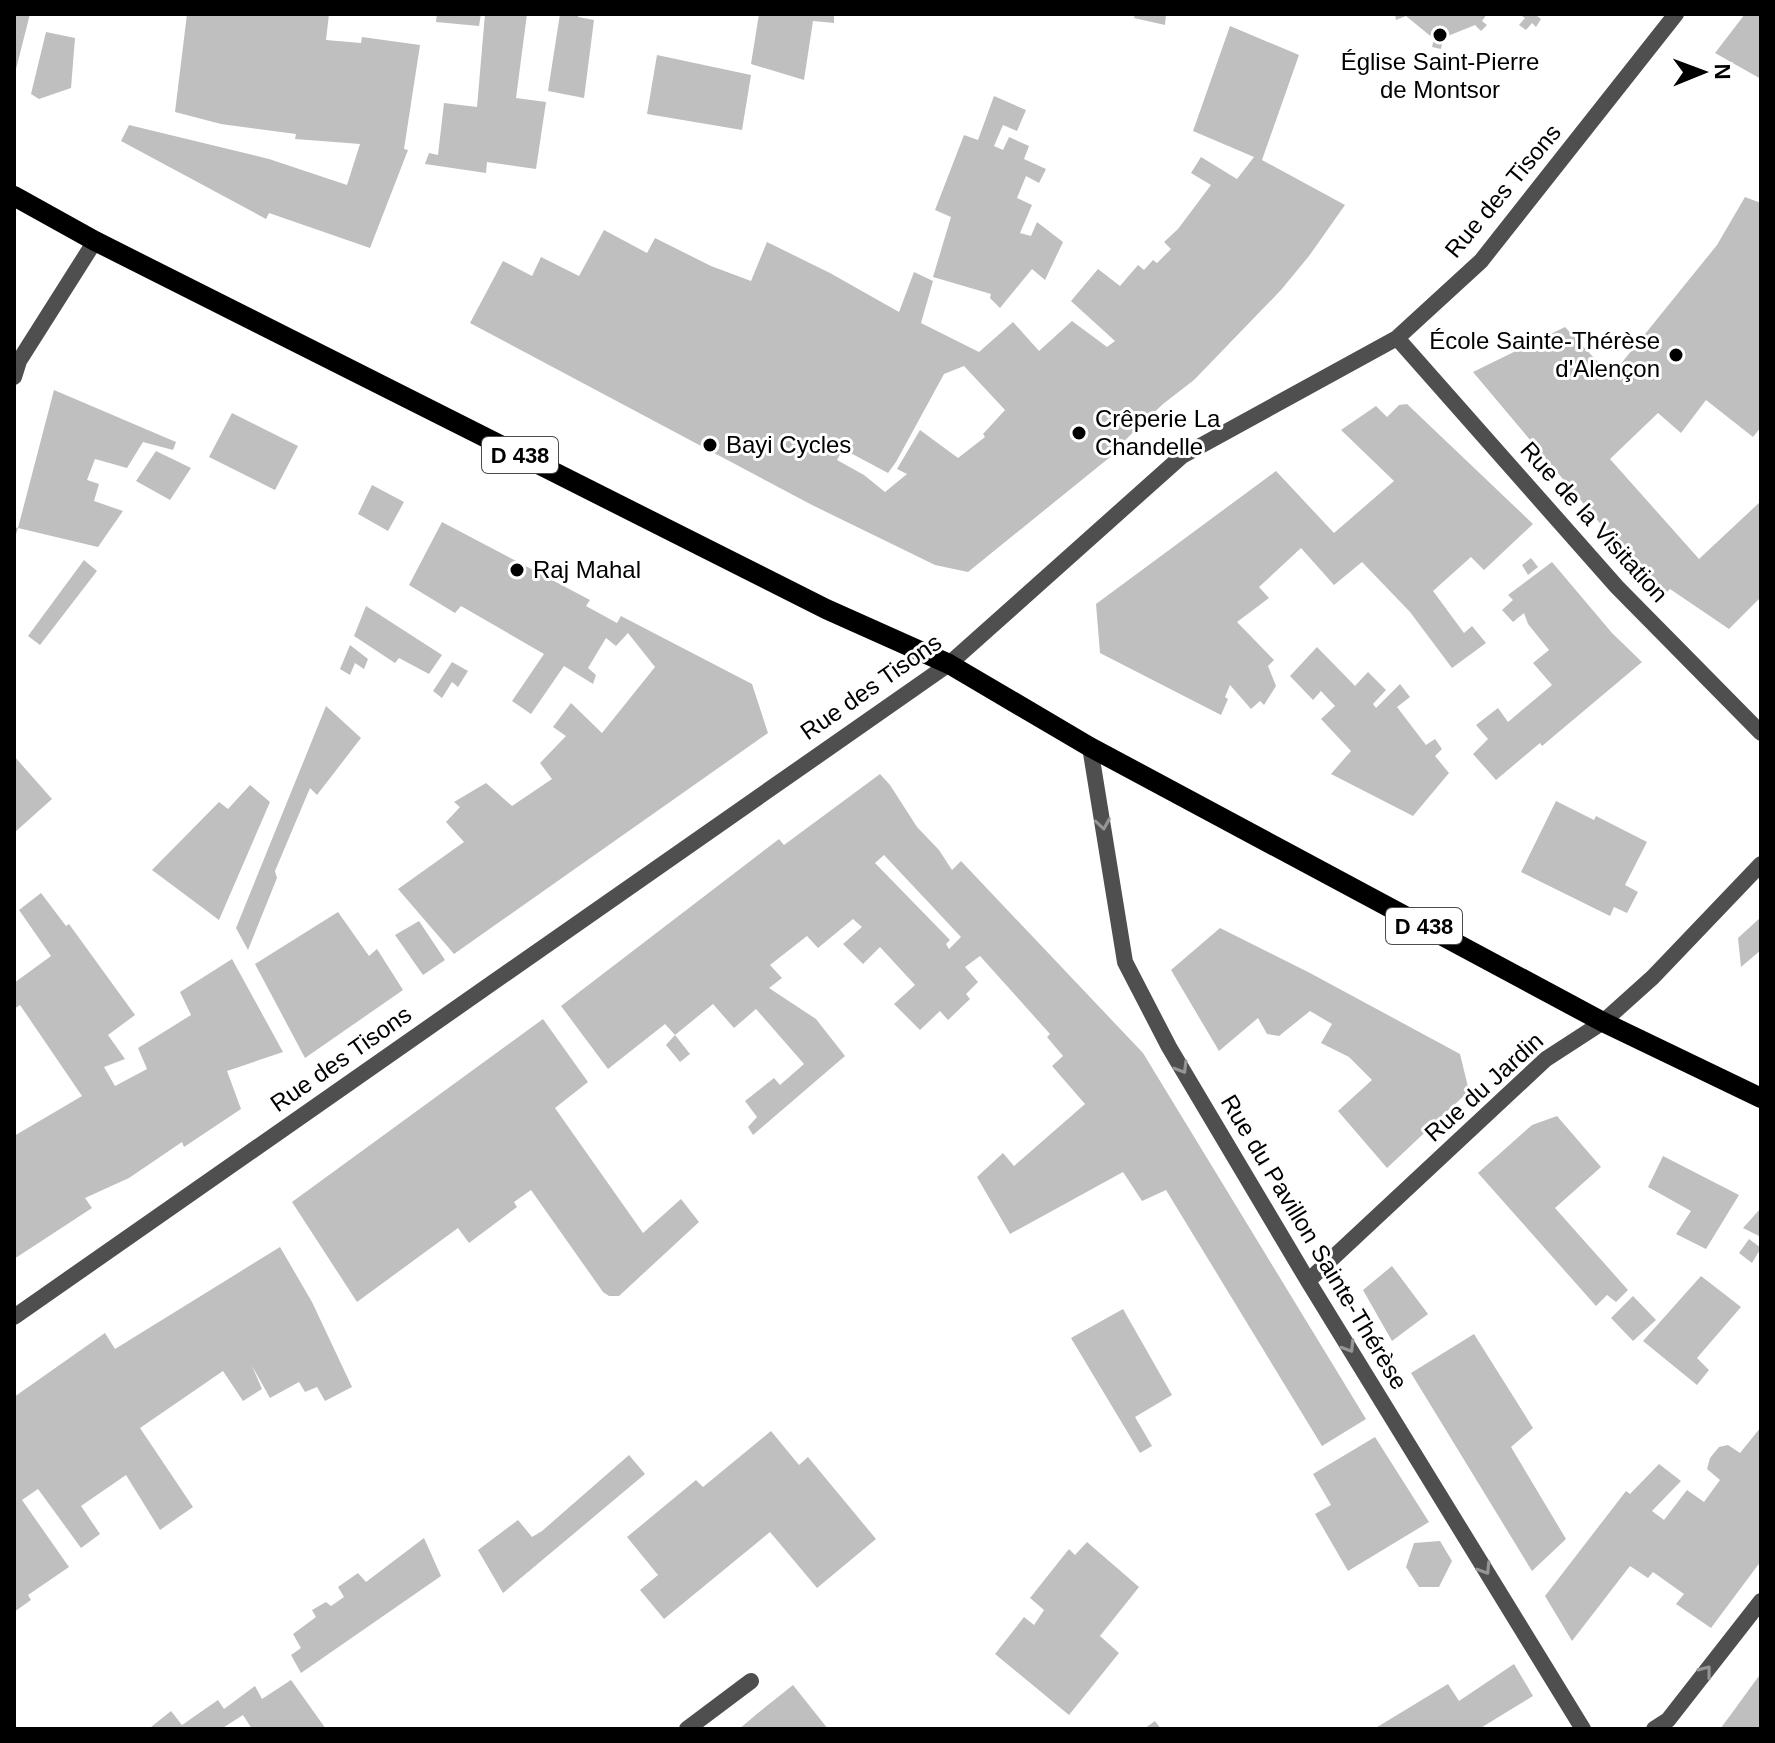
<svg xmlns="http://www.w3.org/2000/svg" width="1775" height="1743" font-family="Arial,sans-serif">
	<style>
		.building { fill: #bfbfbf; fill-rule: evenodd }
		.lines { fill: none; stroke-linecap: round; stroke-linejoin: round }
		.street { stroke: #4f4f4f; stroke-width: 16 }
		.primary { stroke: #000; stroke-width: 20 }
		.oneway { stroke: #959595 }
		.poi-dot { fill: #000; stroke: #fff; stroke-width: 3 }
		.labels { text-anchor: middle; stroke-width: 6; stroke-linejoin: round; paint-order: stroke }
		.shield { fill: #fff; stroke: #4c4c4c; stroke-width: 2 }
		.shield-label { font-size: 22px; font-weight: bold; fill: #000 }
		.poi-label { font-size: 24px; fill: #000; stroke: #fff; text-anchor: start }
		.street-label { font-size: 24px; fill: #000; stroke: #fff }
	</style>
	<rect width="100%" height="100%" fill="#fff"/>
	<path class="building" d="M14 14H30L15 73H14Z
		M187 14H329L326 40 361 43 362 37 420 45 404 149 408 150 370 248 269 213 266 219 121 141 129 125 269 159 347 185 360 144 295 139 296 134 221 124 175 112Z
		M437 14H481L479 26 436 22Z
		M485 14H527L516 98 546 102 536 169 487 162 486 173 425 164 429 153 438 155 444 103 477 107Z
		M560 14H579L578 17 594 20 584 98 548 91Z
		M759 14H834V23L813 21 804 80 751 64Z
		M1135 14H1166L1165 25 1134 18Z
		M1395 14H1487L1482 21 1487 25 1481 31 1475 25 1443 38 1441 49 1432 47 1434 39 1406 16 1396 20Z
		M1519 14H1539L1537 16 1541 19 1536 27 1532 23 1526 30 1519 25 1525 18Z
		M1745 14H1761V79L1715 53Z
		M1230 26 1299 55 1262 160 1345 205 1309 256 1281 290 1194 380 1163 404 1122 443 1125 445 968 572 935 565 812 505 470 323 503 261 532 276 541 257 579 276 604 230 647 253 655 238 711 266 751 281 767 242 830 273 899 312 914 272 933 281 921 323 979 352 1013 322 1039 351 1072 321 1107 347 1115 341 1071 301 1098 269 1120 286 1138 265 1144 270 1153 260 1157 263 1171 249 1164 242 1178 229 1211 185 1191 173 1201 157 1237 179 1254 157 1193 131ZM964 366 1005 410 983 434 985 437 958 458 920 430 897 469 907 474 885 492 864 475 837 460 843 449 888 473 896 462 944 374Z
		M46 32 75 38 71 88 39 99 31 94Z
		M657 55 751 75 742 130 647 114Z
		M994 96 1026 110 1017 131 1003 125 994 146 1003 150 1009 137 1029 146 1024 159 1046 169 1039 183 1026 176 1017 198 1032 205 1020 233 1031 236 1037 222 1063 242 1045 280 1032 269 1000 308 990 298 991 294 933 277 951 217 935 210 964 135 978 140Z
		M1745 197 1761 203V427L1753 437 1706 400 1681 433 1658 413 1610 459 1699 559 1761 501V597L1729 629 1670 589 1662 597 1473 372 1565 327 1611 376 1717 245Z
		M54 390 176 442 173 450 143 442 127 468 95 459 87 480 99 484 94 501 123 511 98 547 18 528 14 540V527L18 528Z
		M1407 404 1533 524 1484 570 1471 557 1433 591 1464 633 1472 626 1486 643 1452 668 1410 612 1362 562 1334 585 1301 548 1259 587 1269 598 1237 622 1274 660 1268 666 1276 686 1264 705 1260 701 1251 709 1230 685 1225 697 1228 699 1221 715 1100 653 1096 604 1276 471 1334 533 1394 481 1341 430 1376 406 1387 417 1399 405Z
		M232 413 298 446 275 490 209 457Z
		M156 451 191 468 170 500 136 481Z
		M372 485 404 502 388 531 358 514Z
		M442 522 590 600 586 606 617 623 621 616 752 684 768 733 454 954 398 889 464 842 446 822 460 807 454 802 486 783 512 806 552 779 540 763 566 736 553 727 571 703 602 733 655 667 628 633 616 646 606 638 588 668 596 675 593 684 564 666 531 714 512 701 544 654 461 606 455 613 409 585Z
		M1531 558 1538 567 1528 575 1522 565Z
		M84 560 97 571 40 645 28 636Z
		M1552 562 1612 633 1642 662 1542 746 1540 743 1496 780 1473 754 1488 739 1476 725 1498 708 1508 722 1552 685 1533 663 1549 650 1528 624 1524 613 1513 622 1502 610 1513 600 1508 595Z
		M366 606 442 655 429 674 399 658 395 663 354 636Z
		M350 645 368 659 364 669 355 663 350 675 340 669Z
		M1317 647 1355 686 1368 672 1386 690 1373 704 1376 708 1400 684 1410 697 1397 707 1426 745 1435 739 1442 749 1435 756 1449 773 1413 816 1331 774 1351 751 1321 719 1335 706 1321 691 1313 700 1290 676Z
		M452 662 468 671 458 687 452 682 442 698 433 691Z
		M326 706 361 738 317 795 310 788 275 871 277 878 248 950 236 928Z
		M14 756 52 799 14 833Z
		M880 774 890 785 917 827 939 850 952 870 961 861 1143 1053 1366 1419 1322 1446 1166 1190 1142 1201 1123 1172 1010 1234 977 1177 1003 1153 1014 1166 1085 1104 1052 1066 1063 1056 1047 1037 1050 1034 980 956 965 967 978 982 966 994 970 999 948 1020 940 1011 920 1030 894 1004 915 985 880 947 863 964 843 944 862 927 853 919 818 948 807 936 770 965 782 978 769 988 816 1019 845 1056 753 1135 748 1127 757 1117 745 1101 774 1078 780 1085 804 1064 756 1009 734 1028 713 1004 675 1035 665 1024 608 1069 561 1006 779 839 784 845ZM884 855 961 937 949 949 946 944 950 940 875 863Z
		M250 785 270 802 219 920 152 870 219 802 228 809Z
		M1556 801 1594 820 1596 816 1647 842 1625 885 1638 892 1627 913 1614 907 1610 916 1521 872Z
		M41 893 66 926 69 924 135 1015 108 1035 125 1059 104 1067 115 1086 147 1069 138 1048 191 1015 180 992 232 959 283 1052 227 1071 241 1109 184 1147 182 1142 129 1178 85 1198 92 1208 14 1259V1136L82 1096 20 1005 14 1009V983L51 956 19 910Z
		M338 912 369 956 377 949 403 990 305 1058 255 964Z
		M1761 917V950L1741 967 1738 938Z
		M419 921 445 960 423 975 395 935Z
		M1220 928 1310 973 1460 1054 1469 1091 1387 1168 1338 1111 1372 1080 1349 1057 1321 1043 1332 1024 1310 1011 1279 1036 1267 1034 1258 1018 1219 1051 1171 970Z
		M543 1019 588 1082 555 1108 643 1233 681 1199 699 1222 619 1296H609L603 1292 531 1190 514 1202 517 1207 469 1243 458 1228 357 1302 292 1202Z
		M675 1035 690 1054 680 1062 666 1045Z
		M1557 1116 1601 1167 1555 1208 1628 1290 1616 1302 1607 1295 1596 1306 1478 1173 1532 1125Z
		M1663 1156 1739 1195 1706 1249 1676 1234 1691 1211 1648 1187Z
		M1761 1208V1237L1743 1228Z
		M1749 1239 1761 1248 1752 1263 1739 1253Z
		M280 1247 312 1302 352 1387 325 1401 317 1387 305 1392 299 1382 270 1398 252 1366 262 1389 243 1401 223 1371 140 1428 193 1507 160 1530 126 1475 81 1506 100 1534 81 1548 38 1489 22 1500 69 1567 28 1595 31 1600 14 1612V1397L105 1333 115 1349Z
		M1392 1266 1428 1314 1392 1341 1363 1290Z
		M1701 1276 1741 1307 1697 1358 1709 1370 1697 1385 1643 1341Z
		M1633 1296 1656 1320 1633 1341 1611 1318Z
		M1123 1309 1172 1395 1135 1417 1152 1446 1140 1453 1071 1338Z
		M1474 1334 1533 1428 1511 1447 1566 1539 1532 1571 1411 1373Z
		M1761 1427V1561L1711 1628 1676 1604 1684 1594 1653 1572 1648 1578 1630 1566 1572 1641 1545 1596 1626 1491 1630 1494 1659 1464 1681 1481 1652 1511 1664 1520 1687 1490 1704 1502 1720 1480 1707 1469 1710 1458 1719 1447 1728 1445 1740 1453Z
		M771 1431 799 1465 808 1457 876 1539 817 1588 770 1532 664 1619 640 1590 658 1575 627 1537 696 1480 703 1487Z
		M1375 1437 1429 1522 1348 1571 1315 1514 1331 1505 1313 1474Z
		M629 1455 645 1474 503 1593 478 1550 518 1520 532 1537 542 1531Z
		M424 1538 441 1576 301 1673 291 1655 301 1648 293 1634 316 1617 312 1610 326 1602 331 1606 344 1597 338 1587 358 1573 366 1582Z
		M1440 1541 1452 1561 1439 1587H1419L1406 1567 1414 1543Z
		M1087 1542 1139 1587 1100 1636 1119 1653 1069 1715 995 1654 1024 1617 1034 1625 1044 1610 1030 1598 1069 1549 1075 1555Z
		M1514 1664 1533 1696 1479 1729H1374L1448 1684 1459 1701Z
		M1761 1673V1729H1720L1732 1713Z
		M291 1680 326 1729H252L243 1715 221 1729H152L151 1727 171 1711 182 1725 218 1700 224 1709 255 1686 262 1699Z
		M793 1685 828 1729H739L758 1713Z
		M1155 1721 1161 1729H1144Z"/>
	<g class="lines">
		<path class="street" d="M1397 338 1617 587 1761 733
			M14 377 19 361 95 241
			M1090 747 1125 962 1169 1047 1308 1281 1583 1729
			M1308 1281 1546 1059 1603 1022 1653 977 1761 864
			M14 1317 949 664 1182 456 1397 338 1481 261 1676 14
			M687 1729 751 1681
			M1654 1729 1668 1720 1761 1601"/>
		<path class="primary" d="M14 196 95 241 826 609 949 664 1090 747 1603 1022 1761 1098"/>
	</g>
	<defs><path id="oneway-chevron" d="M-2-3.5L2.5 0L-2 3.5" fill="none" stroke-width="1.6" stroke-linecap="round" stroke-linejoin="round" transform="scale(2)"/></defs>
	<g class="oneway">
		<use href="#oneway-chevron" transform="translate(1103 824) rotate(81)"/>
		<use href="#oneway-chevron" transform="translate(1182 1068) rotate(59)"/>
		<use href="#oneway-chevron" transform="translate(1349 1347) rotate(58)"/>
		<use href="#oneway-chevron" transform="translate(1485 1569) rotate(58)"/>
		<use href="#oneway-chevron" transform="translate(1706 1671) rotate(-52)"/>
	</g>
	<g class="poi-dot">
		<circle cx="1440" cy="35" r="8"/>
		<circle cx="1676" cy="355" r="8"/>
		<circle cx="1079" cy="433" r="8"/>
		<circle cx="710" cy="445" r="8"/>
		<circle cx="517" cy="570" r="8"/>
	</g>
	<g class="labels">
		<g class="shield">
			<rect x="482" y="437" width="76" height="36" rx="6"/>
			<rect x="1386" y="908" width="76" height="36" rx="6"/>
		</g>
		<g class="shield-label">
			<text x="520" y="463">D 438</text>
			<text x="1424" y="934">D 438</text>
		</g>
		<g class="poi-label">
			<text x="1440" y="70" text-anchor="middle">Église Saint-Pierre<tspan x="1440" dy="28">de Montsor</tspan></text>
			<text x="1660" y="349" text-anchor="end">École Sainte-Thérèse<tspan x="1660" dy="28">d'Alençon</tspan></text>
			<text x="1095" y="427">Crêperie La<tspan x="1095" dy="28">Chandelle</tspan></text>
			<text x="726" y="453">Bayi Cycles</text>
			<text x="533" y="578">Raj Mahal</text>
		</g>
		<g class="street-label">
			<text transform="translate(1503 191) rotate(-50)" y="8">Rue des Tisons</text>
			<text transform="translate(1594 522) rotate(48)" y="8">Rue de la Visitation</text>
			<text transform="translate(871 687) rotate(-35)" y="8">Rue des Tisons</text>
			<text transform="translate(341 1059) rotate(-35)" y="8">Rue des Tisons</text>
			<text transform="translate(1484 1087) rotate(-42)" y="8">Rue du Jardin</text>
			<text transform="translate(1314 1242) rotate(59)" y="8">Rue du Pavillon Sainte-Thérèse</text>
		</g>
	</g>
	<rect width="1775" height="1743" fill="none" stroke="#000000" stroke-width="32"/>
	<g transform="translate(1703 72) rotate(89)" stroke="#ffffff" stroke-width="6" paint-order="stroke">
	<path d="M0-6L14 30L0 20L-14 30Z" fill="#000000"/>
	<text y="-12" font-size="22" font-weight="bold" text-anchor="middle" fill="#000000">N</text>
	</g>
</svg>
